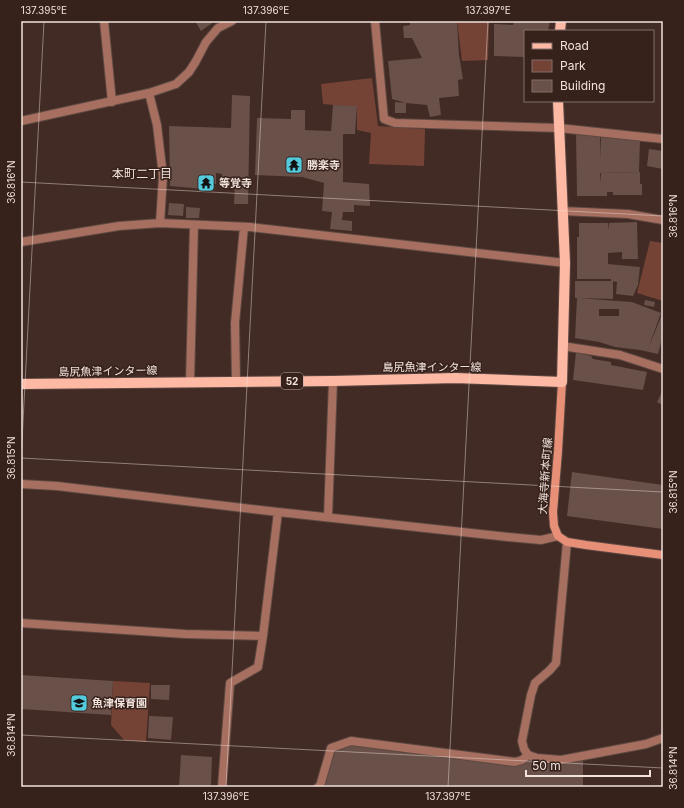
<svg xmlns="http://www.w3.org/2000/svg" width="684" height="808" font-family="Inter,'Noto Sans JP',sans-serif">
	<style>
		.green { fill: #754336 }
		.building { fill: #695049; fill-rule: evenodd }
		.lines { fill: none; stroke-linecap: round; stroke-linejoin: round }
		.service-casing { stroke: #5d4842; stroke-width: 10 }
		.minor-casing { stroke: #5d4842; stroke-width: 10 }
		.secondary-casing { stroke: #5d4842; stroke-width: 10 }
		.primary-casing { stroke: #5d4842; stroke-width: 12 }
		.service { stroke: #a66f5f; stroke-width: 8 }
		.minor { stroke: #a66f5f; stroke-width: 8 }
		.secondary { stroke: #e89077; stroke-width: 8 }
		.primary { stroke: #feb9a5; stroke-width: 10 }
		.ticks { fill: none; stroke: #f1e2dd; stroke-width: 1; stroke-opacity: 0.45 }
		.labels { text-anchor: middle; stroke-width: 3; stroke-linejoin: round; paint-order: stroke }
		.shield { fill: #37211b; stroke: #b9a8a3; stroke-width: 1 }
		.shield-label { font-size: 10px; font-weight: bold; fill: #f1e2dd }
		.poi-label { font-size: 11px; font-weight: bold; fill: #f1e2dd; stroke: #37211b; text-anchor: start }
		.street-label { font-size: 11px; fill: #f1e2dd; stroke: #37211b }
		.neighbourhood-label { font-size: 12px; fill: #f1e2dd; stroke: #37211b }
		.neatline { fill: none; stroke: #f1e2dd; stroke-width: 1.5 }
		.ticks-label { font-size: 10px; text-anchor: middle; fill: #f1e2dd }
	</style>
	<rect width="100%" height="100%" fill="#412b24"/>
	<path class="green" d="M457 21H489L488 60 462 61Z
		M372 78 378 126 425 129 424 166 369 164 371 133 357 130V107L323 104 321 84Z
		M650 241 663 243V301L637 293Z
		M113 681 150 683 146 742 124 740 111 725Z"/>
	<path class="building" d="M195 21H215L201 31Z
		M410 21H457L459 55 463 79 458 80 459 96 439 98 441 115 430 117 427 105 406 103V113H395V102L406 103 392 99 388 61 422 58 412 38H404L403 26 410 25Z
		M514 21H550L548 31H525V57L494 56V24L513 25Z
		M232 95 250 96 248 204H234L235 184H222V174L216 173V184L204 183V189L170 186 169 126 231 128Z
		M333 105 357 106 355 134H343V182L369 184 370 206 354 205V212H343L342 220 352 221V231L330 229 332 212 322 211 324 183 302 177 255 175 257 118 291 119V110H305V130L331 131Z
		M576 134 600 136V159L601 136 640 140 639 172 599 173H600L601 183V173L640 172V184H642V195H613V192H607V196H577Z
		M649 149 663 151V169L647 166Z
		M169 203 184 204 183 216 168 215Z
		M186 207 200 208 199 218H186Z
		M637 222 638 259H622V252L608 253V264L640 267 638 285 633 296 616 294 617 282 611 281V279H577V237H579V223H608L609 230V223Z
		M575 281H613V299L575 298Z
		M577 298 632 302 661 313 648 349 663 312V335L658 354 640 350 615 347 599 342 575 338ZM599 309H619V316H599Z
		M645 300 655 302 654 307 644 305Z
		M576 352 591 356 593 359 611 362V365L647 372 643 390 573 380Z
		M663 390V405L657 402Z
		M572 472 663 485V529L567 516Z
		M21 675 113 681 111 715 21 709Z
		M151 685H170L169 700 151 699Z
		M149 716 173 717 171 740 148 738Z
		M351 741 515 762 528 755 583 756V787H320L331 748Z
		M181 755 212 757 211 787H179Z"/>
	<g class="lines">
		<g class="service-casing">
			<path id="service" d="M104 21 112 102
				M562 211 628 214 663 220"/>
		</g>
		<g class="minor-casing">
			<path id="minor" d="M375 21 384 119 395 123 559 128 663 139
				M149 93 157 125 163 176 160 223
				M21 121 149 93 176 84 189 72 196 61 206 42 218 28 232 21
				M21 242 119 226 160 223 250 227 565 263
				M562 346 620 355 663 369
				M190 382 194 225
				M236 382 235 323 244 227
				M21 484 57 486 278 512 508 537 541 540 558 536
				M328 517 333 381
				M567 542 556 663 550 670 535 683 531 695 522 741 524 749 528 755 537 758 561 760 646 744 663 738
				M21 623 185 634 263 636
				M222 787 230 683 258 667 263 636 278 512
				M318 787 320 786 331 748 351 741 515 762 522 760 528 755"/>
		</g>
		<g class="secondary-casing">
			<path id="secondary" d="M562 382 558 451 553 512 554 526 558 536 567 542 586 545 663 555"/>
		</g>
		<g class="primary-casing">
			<path id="primary" d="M560 31 561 21
				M21 384 333 381 455 378 562 382 565 263 558 101"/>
		</g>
		<use href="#service" class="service"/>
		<use href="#minor" class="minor"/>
		<use href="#secondary" class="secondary"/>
		<use href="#primary" class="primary"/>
	</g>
	<path class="ticks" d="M21 182 663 216M21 458 663 492M21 460 44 21M21 735 663 768M226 787 266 21M448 787 488 21"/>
	<defs>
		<g id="temple-square" transform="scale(0.9)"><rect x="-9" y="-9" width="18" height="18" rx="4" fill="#54cadd" stroke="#37211b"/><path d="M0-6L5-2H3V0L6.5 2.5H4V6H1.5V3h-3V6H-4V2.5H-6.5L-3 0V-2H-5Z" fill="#111"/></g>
		<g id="school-square" transform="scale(0.9)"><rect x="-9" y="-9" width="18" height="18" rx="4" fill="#54cadd" stroke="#37211b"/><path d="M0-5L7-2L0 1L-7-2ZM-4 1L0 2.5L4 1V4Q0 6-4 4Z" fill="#111"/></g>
	</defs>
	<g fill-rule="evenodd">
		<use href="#temple-square" x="294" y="165"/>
		<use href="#temple-square" x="206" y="183"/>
		<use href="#school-square" x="79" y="703"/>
	</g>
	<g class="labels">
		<rect class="shield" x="281" y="373" width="22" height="16" rx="3"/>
		<g class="shield-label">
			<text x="292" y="385">52</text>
		</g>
		<g class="poi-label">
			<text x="307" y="169">勝楽寺</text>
			<text x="219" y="187">等覚寺</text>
			<text x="92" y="707">魚津保育園</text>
		</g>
		<g class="street-label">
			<text x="432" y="371">島尻魚津インター線</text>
			<text transform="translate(108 371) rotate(-1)" y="4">島尻魚津インター線</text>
			<text transform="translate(545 476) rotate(-86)" y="4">大海寺新本町線</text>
		</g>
		<g class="neighbourhood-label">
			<text x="142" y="178">本町二丁目</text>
		</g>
	</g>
	<rect width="684" height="808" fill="none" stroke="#37211b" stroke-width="44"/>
	<rect x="524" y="30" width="130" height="72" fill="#37211b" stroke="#816e69"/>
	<rect x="532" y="43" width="20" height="6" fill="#feb9a5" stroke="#816e69"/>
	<text x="560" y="50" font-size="12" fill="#f1e2dd">Road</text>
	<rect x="532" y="60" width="20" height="12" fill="#754336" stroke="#816e69"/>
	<text x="560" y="70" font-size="12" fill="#f1e2dd">Park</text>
	<rect x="532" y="80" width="20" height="12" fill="#695049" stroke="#816e69"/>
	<text x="560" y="90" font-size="12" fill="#f1e2dd">Building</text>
	<path d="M526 770v6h124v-6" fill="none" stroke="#f1e2dd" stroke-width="2"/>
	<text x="532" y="770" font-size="12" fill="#f1e2dd" stroke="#37211b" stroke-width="3" paint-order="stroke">50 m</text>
	<rect x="22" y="22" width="640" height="764" class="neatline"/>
	<g class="ticks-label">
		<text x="44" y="14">137.395°E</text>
		<text x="266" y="14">137.396°E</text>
		<text x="488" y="14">137.397°E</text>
		<text transform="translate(11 182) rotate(-90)" y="4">36.816°N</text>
		<text transform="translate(673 216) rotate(-90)" y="4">36.816°N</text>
		<text transform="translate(11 458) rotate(-90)" y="4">36.815°N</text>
		<text transform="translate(673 492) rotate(-90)" y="4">36.815°N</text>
		<text transform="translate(11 735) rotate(-90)" y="4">36.814°N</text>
		<text transform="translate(673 768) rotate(-90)" y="4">36.814°N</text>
		<text x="226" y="800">137.396°E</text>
		<text x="448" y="800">137.397°E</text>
	</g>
</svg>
